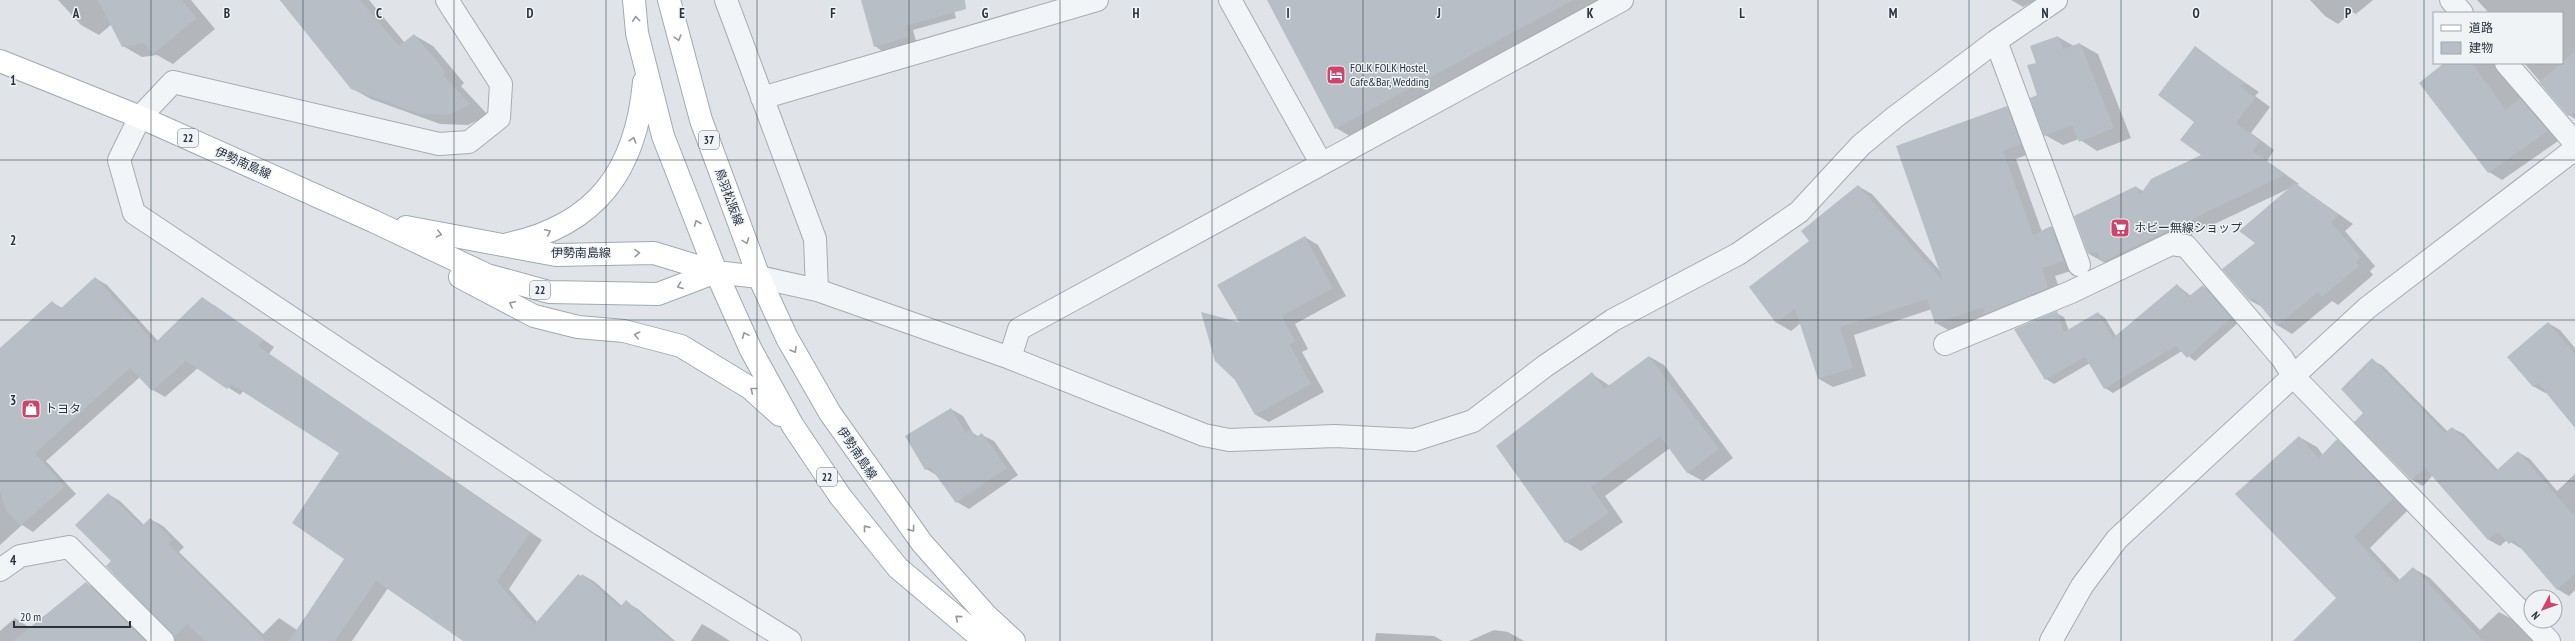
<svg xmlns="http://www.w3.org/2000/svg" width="2575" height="641" font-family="'PT Sans Narrow','Noto Sans JP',sans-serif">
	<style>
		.shadow { fill: #0003 }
		.building { fill: #b7bec5 }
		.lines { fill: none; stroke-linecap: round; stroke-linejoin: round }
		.minor-casing { stroke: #a5acb3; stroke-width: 24 }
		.major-casing { stroke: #9faab4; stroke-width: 24 }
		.minor { stroke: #f2f5f7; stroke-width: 22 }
		.major { stroke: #fff; stroke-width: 22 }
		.oneway { stroke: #949aa0 }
		.grid { fill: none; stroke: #283440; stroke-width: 1; stroke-opacity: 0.55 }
		.labels { text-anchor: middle; stroke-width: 3; stroke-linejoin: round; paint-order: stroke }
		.shield { fill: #eff3f6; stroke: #646d77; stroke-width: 1 }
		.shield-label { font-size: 11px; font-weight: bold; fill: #283440 }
		.poi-label { font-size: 12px; fill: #283440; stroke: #eff3f6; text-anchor: start }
		.street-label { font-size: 12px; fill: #283440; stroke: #eff3f6 }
		.grid-label { font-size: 13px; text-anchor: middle; font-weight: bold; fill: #283440; stroke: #eff3f6; stroke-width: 3; stroke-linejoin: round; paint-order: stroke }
	</style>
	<rect width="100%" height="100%" fill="#e0e4e9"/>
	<path class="shadow" d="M58 0H191L215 29 173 64 157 55 142 57 123 46 112 24 99 35 81 25Z
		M280 0H369L405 43 414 35 433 46 464 83 461 86 488 115 468 125 440 124 371 99 351 88Z
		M862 0H951L956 18 913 30 916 41 882 51 875 46Z
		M1268 0H1623L1360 142 1336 128Z
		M2011 0H2037L2023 7Z
		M2310 0H2373L2356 14 2352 12 2338 24 2325 16Z
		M2477 0H2575V119L2569 115 2524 63H2562V13H2489Z
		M2058 37 2074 46 2080 44 2098 54 2131 138 2097 151 2079 139 2063 145 2045 135 2038 96 2037 63Z
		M2195 48 2259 92 2255 96 2270 107 2251 133 2274 150 2267 161 2299 184 2297 185 2353 224 2345 231 2375 266 2370 271 2373 275 2338 305 2332 301 2292 334 2277 325 2262 307 2251 301 2224 269 2256 243 2290 188 2118 270 2089 254 2136 187 2143 191 2203 155 2196 122Z
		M2459 63H2510L2561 139 2502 180 2489 172Z
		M2007 107 2020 115 2034 152 2016 159 2042 232 2051 227 2065 235 2077 269 2055 276 2062 296 1950 331 1936 323 1932 309 1854 335 1866 376 1833 387 1819 379 1801 323 1791 331 1777 323 1750 287 1811 241 1858 186 1872 194 1941 272Z
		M1305 237 1318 245 1346 296 1295 324 1308 349 1302 352 1324 392 1269 422 1256 415 1236 379 1241 323Z
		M95 278 107 285 158 341 214 305 274 347 269 354 542 540 509 589 537 622 583 575 595 582 622 606 626 602 638 609 675 641H465L388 588 352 641H175L173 632 113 561 108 494 120 501 144 525 150 519 163 526 184 547 179 552 263 634 279 618 297 630 346 559 341 453 244 390 240 395 198 368 165 397 153 390 140 377 46 461 76 494 33 532 22 525 0 545V354L52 302 62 308Z
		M2177 285 2191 296 2203 286 2211 291 2238 323 2195 361 2182 351 2113 393 2105 388 2090 363 2054 384 2046 379 2056 313 2064 317 2069 331 2098 313 2105 318 2116 336Z
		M2548 323 2560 330 2575 348V426L2547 391 2545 393 2533 386Z
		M1650 357 1664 365 1733 458 1703 481 1688 473 1670 448 1605 496 1623 522 1581 551 1566 542 1592 374 1610 386Z
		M2372 360 2383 366 2448 432 2452 428 2464 434 2498 470 2518 452 2530 459 2557 491 2575 474V590L2569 596 2557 589 2522 549 2507 540 2500 546 2489 540 2433 475 2423 486 2411 479 2365 413Z
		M951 409 963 416 973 433 979 437 982 435 994 441 1018 475 969 509 957 502 938 476 926 469 906 437Z
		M2299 437 2317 447 2323 455 2337 441 2354 451 2410 508 2370 548 2400 580 2413 568 2430 578 2480 630 2499 612 2517 622 2535 641H2294L2337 598Z
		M86 583 98 590 149 641H0V631L15 618 30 628Z
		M702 624 714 631 730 641H691Z
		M1494 630 1508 632 1524 641H1469Z
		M1376 633 1434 636 1443 641H1375Z"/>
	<path class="building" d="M98 0H182L197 18 153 54 144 43 122 47Z
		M280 0H360L399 46 414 34 446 72 443 75 470 104 449 115 420 114 351 89Z
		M861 0H965L966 9 906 26 909 37 874 47Z
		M1267 0H1573L1335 129Z
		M2058 36 2063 49 2080 43 2114 128 2079 142 2072 125 2044 136 2030 98 2037 95 2027 65 2036 63 2030 46Z
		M2195 46 2245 83 2240 86 2255 98 2236 123 2260 141 2253 151 2285 175 2102 262 2097 252 2088 254 2074 216 2136 186 2140 195 2151 179 2201 155 2180 140 2194 122 2158 95Z
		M2575 51V112L2568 116 2539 82Z
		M2444 63H2472L2506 110 2520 98 2548 131 2488 173 2419 83Z
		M2007 106 2021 144 2003 151 2033 235 2051 226 2064 261 2042 268 2048 288 1985 314 1983 307 1935 324 1927 299 1840 327 1853 368 1818 379 1795 309 1776 323 1749 287 1809 241 1801 231 1858 185 1943 281 1896 146Z
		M2295 183 2339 215 2331 222 2361 257 2356 262 2359 266 2322 297 2318 292 2277 326 2254 298 2250 301 2222 269 2255 243 2239 231Z
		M1305 236 1333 288 1282 316 1295 341 1290 345 1311 384 1255 415 1235 380 1215 361 1201 312 1239 322 1217 285Z
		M95 277 155 343 202 297 263 339 258 346 530 533 497 581 534 625 578 574 581 576 582 574 620 607 626 600 672 641H463L376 581 335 641H289L344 559 292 523 339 453 231 384 227 389 186 361 152 391 130 368 35 453 65 487 20 526 6 510 0 491V348L52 301 60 309Z
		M2177 284 2188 297 2203 285 2231 318 2187 358 2176 346 2104 389 2085 357 2045 380 2014 329 2057 311 2064 332 2098 312 2113 338Z
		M2548 322 2575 354V428L2538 383 2533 387 2507 357Z
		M1649 356 1719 449 1687 473 1660 436 1591 487 1609 513 1565 543 1496 446 1592 372 1604 389Z
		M2372 358 2445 433 2452 427 2496 471 2518 451 2575 517V574L2557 590 2514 540 2509 544 2498 532 2488 540 2425 468 2411 480 2354 422 2363 413 2341 389Z
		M951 408 966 433 970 430 975 438 982 433 1007 468 956 503 930 467 925 470 905 436Z
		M2299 436 2319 458 2337 439 2393 498 2354 537 2396 583 2413 567 2483 641H2293L2336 598 2235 494Z
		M108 493 142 526 150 518 173 540 168 544 266 641H205L187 624 174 637 106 566 111 561 75 525Z
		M86 582 145 641H13Z"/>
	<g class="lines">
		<g class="minor-casing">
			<path id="minor" d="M447 0 501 84 499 118 469 142 439 144 173 82 140 117 119 160 134 213 602 525 790 641
				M726 0 815 239 817 290
				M1230 0 1321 163
				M2451 0 2462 13
				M1996 41 2079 265
				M2506 63 2575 143
				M762 98 1097 0
				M759 277 817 290 1010 358 1019 329 1622 0
				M1945 344 2071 292 2171 244 2186 246 2282 358 2294 377 2549 641
				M1010 358 1204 435 1229 440 1335 436 1414 440 1473 421 1545 366 1613 320 1738 254 1799 212 1861 145 1895 117 1996 41 2056 0
				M0 570 20 556 69 547 163 641
				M2051 641 2082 586 2117 539 2367 308 2575 149"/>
		</g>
		<g class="major-casing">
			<path id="major" d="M634 0 637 33 663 136 716 272 751 350 793 426 840 496 898 568 974 632 990 641
				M669 0 701 120 759 277 787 338 830 413 922 543 986 615 1014 641
				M0 61 140 117 373 221 487 275 549 292 658 294 716 272
				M406 227 556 255 654 253 716 272 759 277
				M508 244C597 225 636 170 644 82
				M460 277 534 316 578 327 624 331 681 346 750 388 780 415"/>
		</g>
		<use href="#minor" class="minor"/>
		<use href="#major" class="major"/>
	</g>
	<defs><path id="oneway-chevron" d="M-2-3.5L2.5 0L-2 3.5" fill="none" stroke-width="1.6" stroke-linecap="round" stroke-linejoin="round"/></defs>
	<g class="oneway">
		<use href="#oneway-chevron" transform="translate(636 19) rotate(-95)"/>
		<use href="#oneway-chevron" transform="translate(678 38) rotate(74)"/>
		<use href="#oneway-chevron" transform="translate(633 140) rotate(-73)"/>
		<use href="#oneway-chevron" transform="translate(697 223) rotate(-112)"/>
		<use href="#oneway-chevron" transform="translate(548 232) rotate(-25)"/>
		<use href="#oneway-chevron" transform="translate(439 234) rotate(11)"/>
		<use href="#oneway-chevron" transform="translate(746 241) rotate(70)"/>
		<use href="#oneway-chevron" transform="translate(637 253) rotate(-1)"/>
		<use href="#oneway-chevron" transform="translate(680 286) rotate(159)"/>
		<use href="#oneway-chevron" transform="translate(512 304) rotate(-153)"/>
		<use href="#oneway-chevron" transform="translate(637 335) rotate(-166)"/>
		<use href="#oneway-chevron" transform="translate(745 335) rotate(-114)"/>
		<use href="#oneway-chevron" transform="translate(794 350) rotate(60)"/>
		<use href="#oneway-chevron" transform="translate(753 390) rotate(-141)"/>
		<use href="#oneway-chevron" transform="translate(866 528) rotate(-129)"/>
		<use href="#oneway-chevron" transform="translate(912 529) rotate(54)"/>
		<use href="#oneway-chevron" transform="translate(958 618) rotate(-140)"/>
	</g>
	<path class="grid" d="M151 0V641M303 0V641M454 0V641M606 0V641M757 0V641M909 0V641M1060 0V641M1212 0V641M1363 0V641M1515 0V641M1666 0V641M1818 0V641M1969 0V641M2121 0V641M2272 0V641M2424 0V641M0 160H2575M0 320H2575M0 481H2575"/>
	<defs>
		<g id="hotel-square" transform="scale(1)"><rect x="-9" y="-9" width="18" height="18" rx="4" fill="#cd456d" stroke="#eff3f6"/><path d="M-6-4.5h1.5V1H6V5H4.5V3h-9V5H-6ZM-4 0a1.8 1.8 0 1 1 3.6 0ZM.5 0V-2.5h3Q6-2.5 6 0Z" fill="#fff"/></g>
		<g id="supermarket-square" transform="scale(1)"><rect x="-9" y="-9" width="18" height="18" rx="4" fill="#cd456d" stroke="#eff3f6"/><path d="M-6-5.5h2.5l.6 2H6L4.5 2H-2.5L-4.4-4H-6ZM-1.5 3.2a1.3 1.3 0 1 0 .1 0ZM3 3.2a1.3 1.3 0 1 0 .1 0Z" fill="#fff"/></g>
		<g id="shop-square" transform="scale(1)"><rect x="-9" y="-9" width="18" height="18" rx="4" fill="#cd456d" stroke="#eff3f6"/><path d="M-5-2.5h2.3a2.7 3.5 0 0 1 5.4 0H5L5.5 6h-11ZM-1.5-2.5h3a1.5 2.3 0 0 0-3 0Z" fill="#fff"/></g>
	</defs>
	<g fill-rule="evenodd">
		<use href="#hotel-square" x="1336" y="75"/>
		<use href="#supermarket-square" x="2120" y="228"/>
		<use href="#shop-square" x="31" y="409"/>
	</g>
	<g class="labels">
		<g class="shield">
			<rect x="178" y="129" width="20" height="18" rx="3"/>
			<rect x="699" y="131" width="20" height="18" rx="3"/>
			<rect x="530" y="281" width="20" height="18" rx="3"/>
			<rect x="817" y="468" width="20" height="18" rx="3"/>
		</g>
		<g class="shield-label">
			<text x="188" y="142">22</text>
			<text x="709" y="144">37</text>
			<text x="540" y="294">22</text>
			<text x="827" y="481">22</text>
		</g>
		<g class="poi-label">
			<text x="1350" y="72">FOLK FOLK Hostel,<tspan x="1350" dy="14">Cafe&amp;Bar, Wedding</tspan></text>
			<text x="2134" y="232">ホビー無線ショップ</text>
			<text x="45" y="413">トヨタ</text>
		</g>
		<g class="street-label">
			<text transform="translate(243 163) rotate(24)" y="4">伊勢南島線</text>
			<text transform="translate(729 197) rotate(70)" y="4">鳥羽松阪線</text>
			<text x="581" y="257">伊勢南島線</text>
			<text transform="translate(857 453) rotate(56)" y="4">伊勢南島線</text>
		</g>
	</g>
	<g class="grid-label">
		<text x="76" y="18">A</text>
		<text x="227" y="18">B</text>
		<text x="379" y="18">C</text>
		<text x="530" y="18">D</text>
		<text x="682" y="18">E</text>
		<text x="833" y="18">F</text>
		<text x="985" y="18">G</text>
		<text x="1136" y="18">H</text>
		<text x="1288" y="18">I</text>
		<text x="1439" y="18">J</text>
		<text x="1590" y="18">K</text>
		<text x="1742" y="18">L</text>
		<text x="1893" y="18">M</text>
		<text x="2045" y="18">N</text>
		<text x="2196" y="18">O</text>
		<text x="2348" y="18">P</text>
		<text x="13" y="85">1</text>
		<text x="13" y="245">2</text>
		<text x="13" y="405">3</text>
		<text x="13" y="565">4</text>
	</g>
	<rect x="2433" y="12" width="130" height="52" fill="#eff3f6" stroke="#9fa7ad"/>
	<rect x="2441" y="25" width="20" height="6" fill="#ffffff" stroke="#9fa7ad"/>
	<text x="2469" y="32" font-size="12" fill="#283440">道路</text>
	<rect x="2441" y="42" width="20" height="12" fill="#b7bec5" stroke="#9fa7ad"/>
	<text x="2469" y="52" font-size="12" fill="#283440">建物</text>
	<g transform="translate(2543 609) rotate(229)"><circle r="19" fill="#eff3f6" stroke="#9fa7ad"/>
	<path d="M0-3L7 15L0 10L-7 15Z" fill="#cd456d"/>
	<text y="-6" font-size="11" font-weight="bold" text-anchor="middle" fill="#283440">N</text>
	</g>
	<path d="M14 621v6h116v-6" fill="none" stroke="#283440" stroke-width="2"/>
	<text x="20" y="621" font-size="12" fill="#283440" stroke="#eff3f6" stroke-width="3" paint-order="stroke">20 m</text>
</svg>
